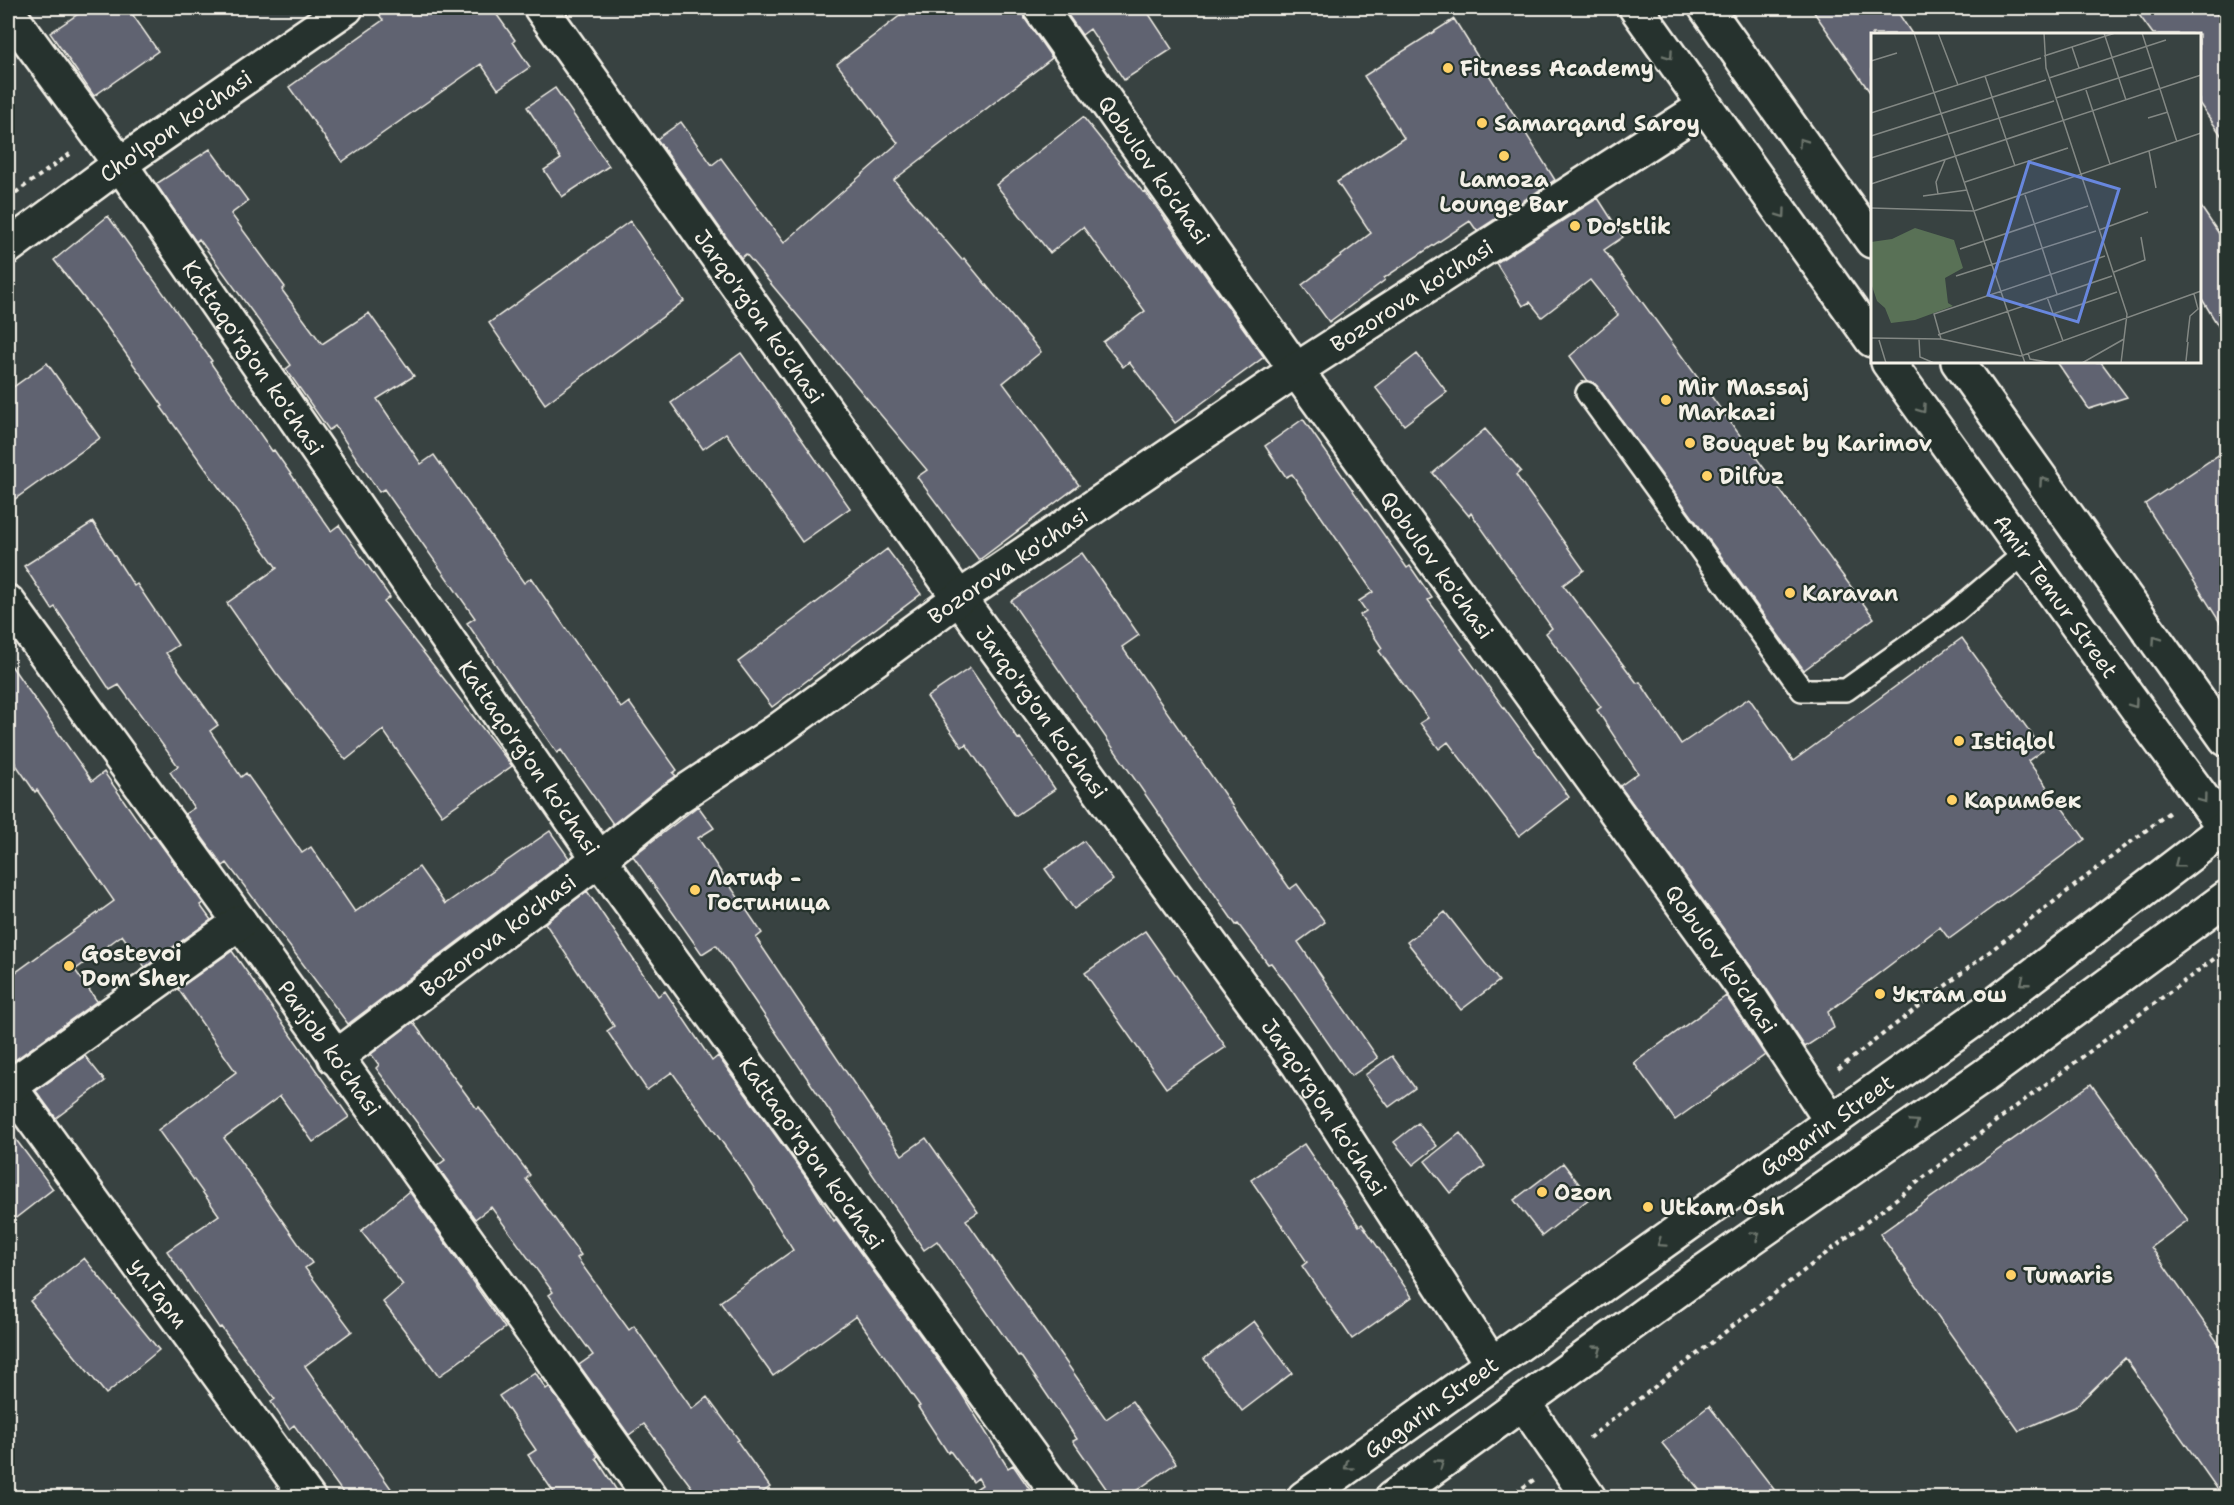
<svg xmlns="http://www.w3.org/2000/svg" width="2234" height="1505" font-family="'Shantell Sans',sans-serif">
	<style>
		.building { fill: #616471; stroke: #f4f1e8; stroke-width: 1.5 }
		.lines { fill: none; stroke-linecap: round; stroke-linejoin: round }
		.service-casing { stroke: #f4f1e8; stroke-width: 26 }
		.minor-casing { stroke: #f4f1e8; stroke-width: 38 }
		.tertiary-casing { stroke: #f4f1e8; stroke-width: 38 }
		.secondary-casing { stroke: #f4f1e8; stroke-width: 38 }
		.path { stroke: #f4f1e8; stroke-width: 4; stroke-dasharray: 4.5 4.5; stroke-linecap: butt }
		.service { stroke: #26332d; stroke-width: 21 }
		.minor { stroke: #26332d; stroke-width: 33 }
		.tertiary { stroke: #26332d; stroke-width: 33 }
		.secondary { stroke: #26332d; stroke-width: 33 }
		.oneway { stroke: #6e766e }
		.poi-dot { fill: #ffd166; stroke: #26332d; stroke-width: 2 }
		.labels { text-anchor: middle; stroke-width: 4.5; stroke-linejoin: round; paint-order: stroke }
		.poi-label { font-size: 22px; font-weight: bold; fill: #f4f1e8; stroke: #26332d; text-anchor: start }
		.street-label { font-size: 22px; fill: #f4f1e8; stroke: #26332d }
		.inset-road { fill: none; stroke: #838884; stroke-width: 1.5 }
		.view { fill: #6887de; fill-opacity: 0.15; stroke: #6887de; stroke-width: 3 }
		.inset-edge { fill: none; stroke: #f4f1e8; stroke-width: 3 }
	</style>
	<rect width="100%" height="100%" fill="#384241"/>
	<filter id="ink" filterUnits="userSpaceOnUse"><feTurbulence type="fractalNoise" baseFrequency=".0167" numOctaves="2"/><feDisplacementMap in="SourceGraphic" scale="12" xChannelSelector="R" yChannelSelector="G"/><feConvolveMatrix kernelMatrix="1 2 1 2 8 2 1 2 1" color-interpolation-filters="sRGB"/></filter>
	<g filter="url(#ink)">
		<path class="building" d="M87 8H128L158 51 94 96 50 33Z
			M374 8H492L515 40 513 42 530 67 498 89 481 64 342 162 289 87 383 20Z
			M910 8H1022L1025 19 1052 58 894 180 962 260 964 258 1041 352 1003 383 1079 485 979 560 917 477 927 470 746 254 741 258 657 139 681 122 712 165 721 158 784 243 898 143 837 64Z
			M1063 8H1145L1172 49 1124 80 1090 29 1082 35Z
			M1811 8H1895L1912 34H1872V95Z
			M2134 8H2213L2226 28V142L2199 103V34H2153Z
			M1454 19 1555 180 1477 231 1470 221 1384 278 1385 280 1329 322 1302 285 1371 233 1337 182 1404 138 1364 76Z
			M555 88 609 166 562 197 544 170 561 159 527 107Z
			M1083 117 1143 192 1145 191 1264 357 1175 423 1129 362 1123 367 1103 342 1145 311 1083 227 1050 253 996 185Z
			M210 149 248 201 231 214 285 287 282 290 322 344 369 313 414 376 377 399 421 464 434 455 524 583 531 578 621 708 629 702 677 770 673 773 676 776 613 824 561 750 557 753 467 623 475 618 384 489 379 492 335 426 329 430 286 369 291 365 199 239 196 242 156 184Z
			M1598 198 1623 237 1604 250 1874 618 1804 670 1597 386 1588 381 1570 356 1618 315 1590 280 1542 317 1530 302 1523 306 1496 263Z
			M2199 204 2226 244V339L2199 294Z
			M108 216 212 361 210 362 272 451 274 450 331 531 339 525 390 597 384 602 512 766 442 815 383 730 346 760 276 673 227 603 277 568 161 407 163 406 107 327 54 260Z
			M630 221 684 301 545 404 489 323Z
			M741 353 850 508 802 542 726 433 703 449 671 403Z
			M1417 354 1447 392 1404 425 1375 387Z
			M2057 362H2101L2127 397 2089 409Z
			M47 363 100 438 8 504V391Z
			M1303 419 1407 568 1410 566 1432 598 1428 600 1463 648 1461 649 1569 797 1519 836 1448 742 1439 749 1420 723 1428 718 1379 651 1382 648 1360 615 1366 611 1359 601 1373 592 1292 474 1286 477 1265 446Z
			M1485 429 1521 471 1516 475 1584 570 1563 585 1637 683 1640 682 1681 744 1749 698 1793 761 1962 638 2043 750 2028 761 2085 839 1949 939 1940 927 1828 1012 1834 1028 1805 1047 1762 982 1620 786 1638 773 1597 710 1601 707 1546 633 1552 628 1471 513 1469 516 1433 473Z
			M2226 450V632L2145 504Z
			M93 522 134 586 137 584 178 645 166 653 218 725 210 731 241 777 246 773 302 853 311 847 355 912 419 867 445 904 550 831 569 858 348 1024 227 863 223 866 185 814 194 808 170 772 178 766 119 685 110 690 55 607 52 609 24 566Z
			M887 549 921 594 772 707 738 662Z
			M1082 553 1139 635 1122 647 1290 889 1297 884 1325 922 1298 942 1378 1058 1351 1076 1288 985 1271 963 1268 964 1238 924 1236 925 1011 601Z
			M8 661 92 781 104 772 150 838 154 835 203 903 200 905 211 920 145 967 122 935 75 970 97 1001 12 1062 8 1056V978L114 901 37 790 35 792 8 753Z
			M970 668 1018 739 1020 738 1055 789 1015 816 966 744 962 747 927 697Z
			M698 806 714 828 698 838 762 933 756 938 902 1155 926 1138 978 1212 966 1220 1106 1419 1132 1401 1176 1463 1127 1497H1112L1073 1441 1077 1439 1020 1355 1018 1356 937 1241 924 1250 726 959 716 945 702 954 633 856Z
			M1084 841 1113 880 1074 909 1045 869Z
			M587 891 658 996 665 991 712 1061 718 1056 813 1187 834 1221 836 1219 960 1391 1008 1468 1013 1465 1035 1497H963L982 1485 978 1478 973 1482 950 1451 948 1453 918 1407 920 1406 856 1316 773 1376 720 1302 793 1250 747 1177 672 1072 647 1090 607 1031 614 1026 545 923Z
			M1445 912 1499 981 1461 1010 1407 942Z
			M1145 931 1226 1047 1166 1088 1085 973Z
			M232 951 349 1117 313 1142 280 1096 224 1138 312 1263 305 1268 352 1331 305 1366 397 1497H346L294 1425 289 1429 271 1402 275 1399 221 1327 219 1328 167 1251 219 1215 158 1130 236 1072 178 989Z
			M1726 996 1765 1055 1675 1120 1634 1063Z
			M413 1022 477 1109 479 1107 530 1175 526 1179 581 1255 577 1258 629 1330 634 1326 692 1409 707 1397 739 1440 737 1441 770 1487 756 1497H699L644 1424 629 1435 579 1365 593 1355 549 1295 553 1292 491 1207 475 1219 437 1166 445 1160 376 1068 379 1065 371 1054Z
			M85 1056 105 1081 56 1118 36 1091Z
			M1392 1056 1415 1088 1389 1107 1365 1075Z
			M2091 1084 2188 1220 2151 1247 2226 1354V1497H2223L2125 1358 2075 1407 2019 1431 1880 1234Z
			M1418 1123 1437 1146 1413 1165 1394 1142Z
			M8 1129 53 1189 8 1224Z
			M1460 1133 1485 1166 1450 1193 1425 1161Z
			M1304 1144 1359 1226 1362 1224 1412 1297 1352 1339 1302 1266 1307 1262 1251 1180Z
			M1563 1163 1590 1198 1542 1236 1514 1200Z
			M409 1191 505 1328 439 1376 383 1302 403 1285 361 1231Z
			M84 1258 159 1350 106 1394 30 1301Z
			M1254 1321 1292 1373 1242 1411 1204 1359Z
			M535 1372 546 1389 549 1387 598 1456 596 1458 621 1497H557L528 1455 536 1450 499 1396Z
			M1709 1406 1780 1497H1705L1662 1443Z"/>
		<g class="lines">
			<g class="service-casing">
				<path id="service" d="M1587 393 1802 690H1846L1954 613 2025 553"/>
			</g>
			<g class="minor-casing">
				<g id="minor">
					<path id="s1" d="M541 8 959 598 1298 1064 1491 1363"/>
					<path id="s2" d="M1040 8 1296 370 1747 993 1832 1122"/>
					<path id="s3" d="M8 12 120 164 599 859 1061 1498"/>
					<path id="s4" d="M8 602 240 922 651 1498"/>
					<path id="s5" d="M335 1058 599 859 670 802 777 731 959 598 1296 370 1705 106"/>
					<path id="s6" d="M10 1087 308 1498"/>
					<path d="M8 1088 240 922"/>
					<path d="M1524 1404 1589 1498"/>
				</g>
			</g>
			<g class="tertiary-casing">
				<g id="tertiary">
					<path id="s7" d="M8 247 120 164 346 8"/>
				</g>
			</g>
			<g class="secondary-casing">
				<g id="secondary">
					<path d="M1636 8 1872 340"/>
					<path d="M1706 8 1872 241"/>
					<path id="s8" d="M1888 362 2151 728 2226 830"/>
					<path d="M1958 362 2226 739"/>
					<path id="s9" d="M1304 1498 1985 1012 2226 827"/>
					<path d="M1392 1498 1693 1279 1984 1076 2226 898"/>
				</g>
			</g>
			<path class="path" d="M8 198 70 154
				M1838 1069 2171 811
				M1589 1438 1991 1125 2226 950
				M1508 1498 1535 1479"/>
			<use href="#service" class="service"/>
			<use href="#minor" class="minor"/>
			<use href="#tertiary" class="tertiary"/>
			<use href="#secondary" class="secondary"/>
		</g>
		<defs><path id="oneway-chevron" d="M-2-3.5L2.5 0L-2 3.5" fill="none" stroke-width="1.6" stroke-linecap="round" stroke-linejoin="round" transform="scale(1.5)"/></defs>
		<g class="oneway">
			<use href="#oneway-chevron" transform="translate(1669 55) rotate(55)"/>
			<use href="#oneway-chevron" transform="translate(1802 142) rotate(-125)"/>
			<use href="#oneway-chevron" transform="translate(1782 214) rotate(54)"/>
			<use href="#oneway-chevron" transform="translate(1922 409) rotate(54)"/>
			<use href="#oneway-chevron" transform="translate(2043 481) rotate(-125)"/>
			<use href="#oneway-chevron" transform="translate(2156 640) rotate(-125)"/>
			<use href="#oneway-chevron" transform="translate(2134 704) rotate(54)"/>
			<use href="#oneway-chevron" transform="translate(2203 799) rotate(53)"/>
			<use href="#oneway-chevron" transform="translate(2178 864) rotate(142)"/>
			<use href="#oneway-chevron" transform="translate(2024 982) rotate(142)"/>
			<use href="#oneway-chevron" transform="translate(1915 1123) rotate(-35)"/>
			<use href="#oneway-chevron" transform="translate(1756 1235) rotate(-35)"/>
			<use href="#oneway-chevron" transform="translate(1661 1243) rotate(145)"/>
			<use href="#oneway-chevron" transform="translate(1598 1349) rotate(-36)"/>
			<use href="#oneway-chevron" transform="translate(1440 1463) rotate(-36)"/>
			<use href="#oneway-chevron" transform="translate(1348 1466) rotate(144)"/>
		</g>
	</g>
	<g class="poi-dot">
		<circle cx="1448" cy="68" r="6"/>
		<circle cx="1482" cy="123" r="6"/>
		<circle cx="1504" cy="156" r="6"/>
		<circle cx="1575" cy="226" r="6"/>
		<circle cx="1666" cy="400" r="6"/>
		<circle cx="1690" cy="443" r="6"/>
		<circle cx="1707" cy="476" r="6"/>
		<circle cx="1790" cy="593" r="6"/>
		<circle cx="1959" cy="741" r="6"/>
		<circle cx="1952" cy="800" r="6"/>
		<circle cx="695" cy="890" r="6"/>
		<circle cx="69" cy="966" r="6"/>
		<circle cx="1880" cy="994" r="6"/>
		<circle cx="1542" cy="1192" r="6"/>
		<circle cx="1648" cy="1207" r="6"/>
		<circle cx="2011" cy="1275" r="6"/>
	</g>
	<g class="labels">
		<g class="poi-label">
			<text x="1460" y="76">Fitness Academy</text>
			<text x="1494" y="131">Samarqand Saroy</text>
			<text x="1504" y="187" text-anchor="middle">Lamoza<tspan x="1504" dy="25">Lounge Bar</tspan></text>
			<text x="1587" y="234">Do'stlik</text>
			<text x="1678" y="395">Mir Massaj<tspan x="1678" dy="25">Markazi</tspan></text>
			<text x="1702" y="451">Bouquet by Karimov</text>
			<text x="1719" y="484">Dilfuz</text>
			<text x="1802" y="601">Karavan</text>
			<text x="1971" y="749">Istiqlol</text>
			<text x="1964" y="808">Каримбек</text>
			<text x="707" y="885">Латиф -<tspan x="707" dy="25">Гостиница</tspan></text>
			<text x="81" y="961">Gostevoi<tspan x="81" dy="25">Dom Sher</tspan></text>
			<text x="1892" y="1002">Уктам ош</text>
			<text x="1554" y="1200">Ozon</text>
			<text x="1660" y="1215">Utkam Osh</text>
			<text x="2023" y="1283">Tumaris</text>
		</g>
		<g class="street-label">
			<text dy="8" stroke="none"><textPath href="#s7" startOffset="207">Cho'lpon ko'chasi</textPath></text>
			<text dy="8" stroke="none"><textPath href="#s2" startOffset="198">Qobulov ko'chasi</textPath></text>
			<text dy="8" stroke="none"><textPath href="#s5" startOffset="1320">Bozorova ko'chasi</textPath></text>
			<text dy="8" stroke="none"><textPath href="#s1" startOffset="378">Jarqo'rg'on ko'chasi</textPath></text>
			<text dy="8" stroke="none"><textPath href="#s3" startOffset="424">Kattaqo'rg'on ko'chasi</textPath></text>
			<text dy="8" stroke="none"><textPath href="#s2" startOffset="684">Qobulov ko'chasi</textPath></text>
			<text dy="8" stroke="none"><textPath href="#s5" startOffset="834">Bozorova ko'chasi</textPath></text>
			<text dy="8" stroke="none"><textPath href="#s8" startOffset="288">Amir Temur Street</textPath></text>
			<text dy="8" stroke="none"><textPath href="#s1" startOffset="864">Jarqo'rg'on ko'chasi</textPath></text>
			<text dy="8" stroke="none"><textPath href="#s3" startOffset="910">Kattaqo'rg'on ko'chasi</textPath></text>
			<text dy="8" stroke="none"><textPath href="#s5" startOffset="204">Bozorova ko'chasi</textPath></text>
			<text dy="8" stroke="none"><textPath href="#s2" startOffset="1170">Qobulov ko'chasi</textPath></text>
			<text dy="8" stroke="none"><textPath href="#s4" startOffset="550">Panjob ko'chasi</textPath></text>
			<text dy="8" stroke="none"><textPath href="#s1" startOffset="1350">Jarqo'rg'on ko'chasi</textPath></text>
			<text dy="8" stroke="none"><textPath href="#s9" startOffset="642">Gagarin Street</textPath></text>
			<text dy="8" stroke="none"><textPath href="#s3" startOffset="1396">Kattaqo'rg'on ko'chasi</textPath></text>
			<text dy="8" stroke="none"><textPath href="#s6" startOffset="254">ул.Гарм</textPath></text>
			<text dy="8" stroke="none"><textPath href="#s9" startOffset="156">Gagarin Street</textPath></text>
		</g>
	</g>
	<g transform="translate(1871 33)">
		<rect width="330" height="330" fill="#384241"/>
		<path d="M44 195 83 207 92 235 74 245 77 270 82 273 44 287 20 290 14 275 6 268 0 250V209L21 206Z" fill="#597156"/>
		<path class="inset-road" d="M43 0 154 330M67 0 87 52M173 0 175 35 256 281 250 330M233 0 255 67M271 0 306 109M201 14 208 35M173 23 244 0M0 28 26 20M114 43 144 133M178 45 295 7M215 57 239 131M185 65 282 34M0 80 170 25M277 85 297 79M0 103 175 47M278 118 285 155M0 125 183 68M94 149 197 115M0 151 330 42M67 161 65 149 74 127M154 162 186 261M52 163 96 157M0 175 103 178 330 100M228 197 277 179M89 216 217 173M243 239 274 227 270 204M85 243 225 198M176 264 192 308M182 281 246 259M67 302 241 243M0 305 70 306 150 323 330 258M48 306 49 324 63 330M70 306 63 281 234 223M8 307 15 330M316 309 319 283 327 276 323 261M157 320 159 326 181 330M315 328 317 309M211 330 253 306"/>
		<path class="view" d="M158 129 248 156 207 289 117 262Z"/>
		<rect width="330" height="330" class="inset-edge"/>
	</g>
	<rect width="2234" height="1505" fill="none" stroke="#26332d" stroke-width="30"/>
	<rect x="15" y="15" width="2204" height="1475" fill="none" stroke="#f4f1e8" stroke-width="2" filter="url(#ink)"/>
</svg>
